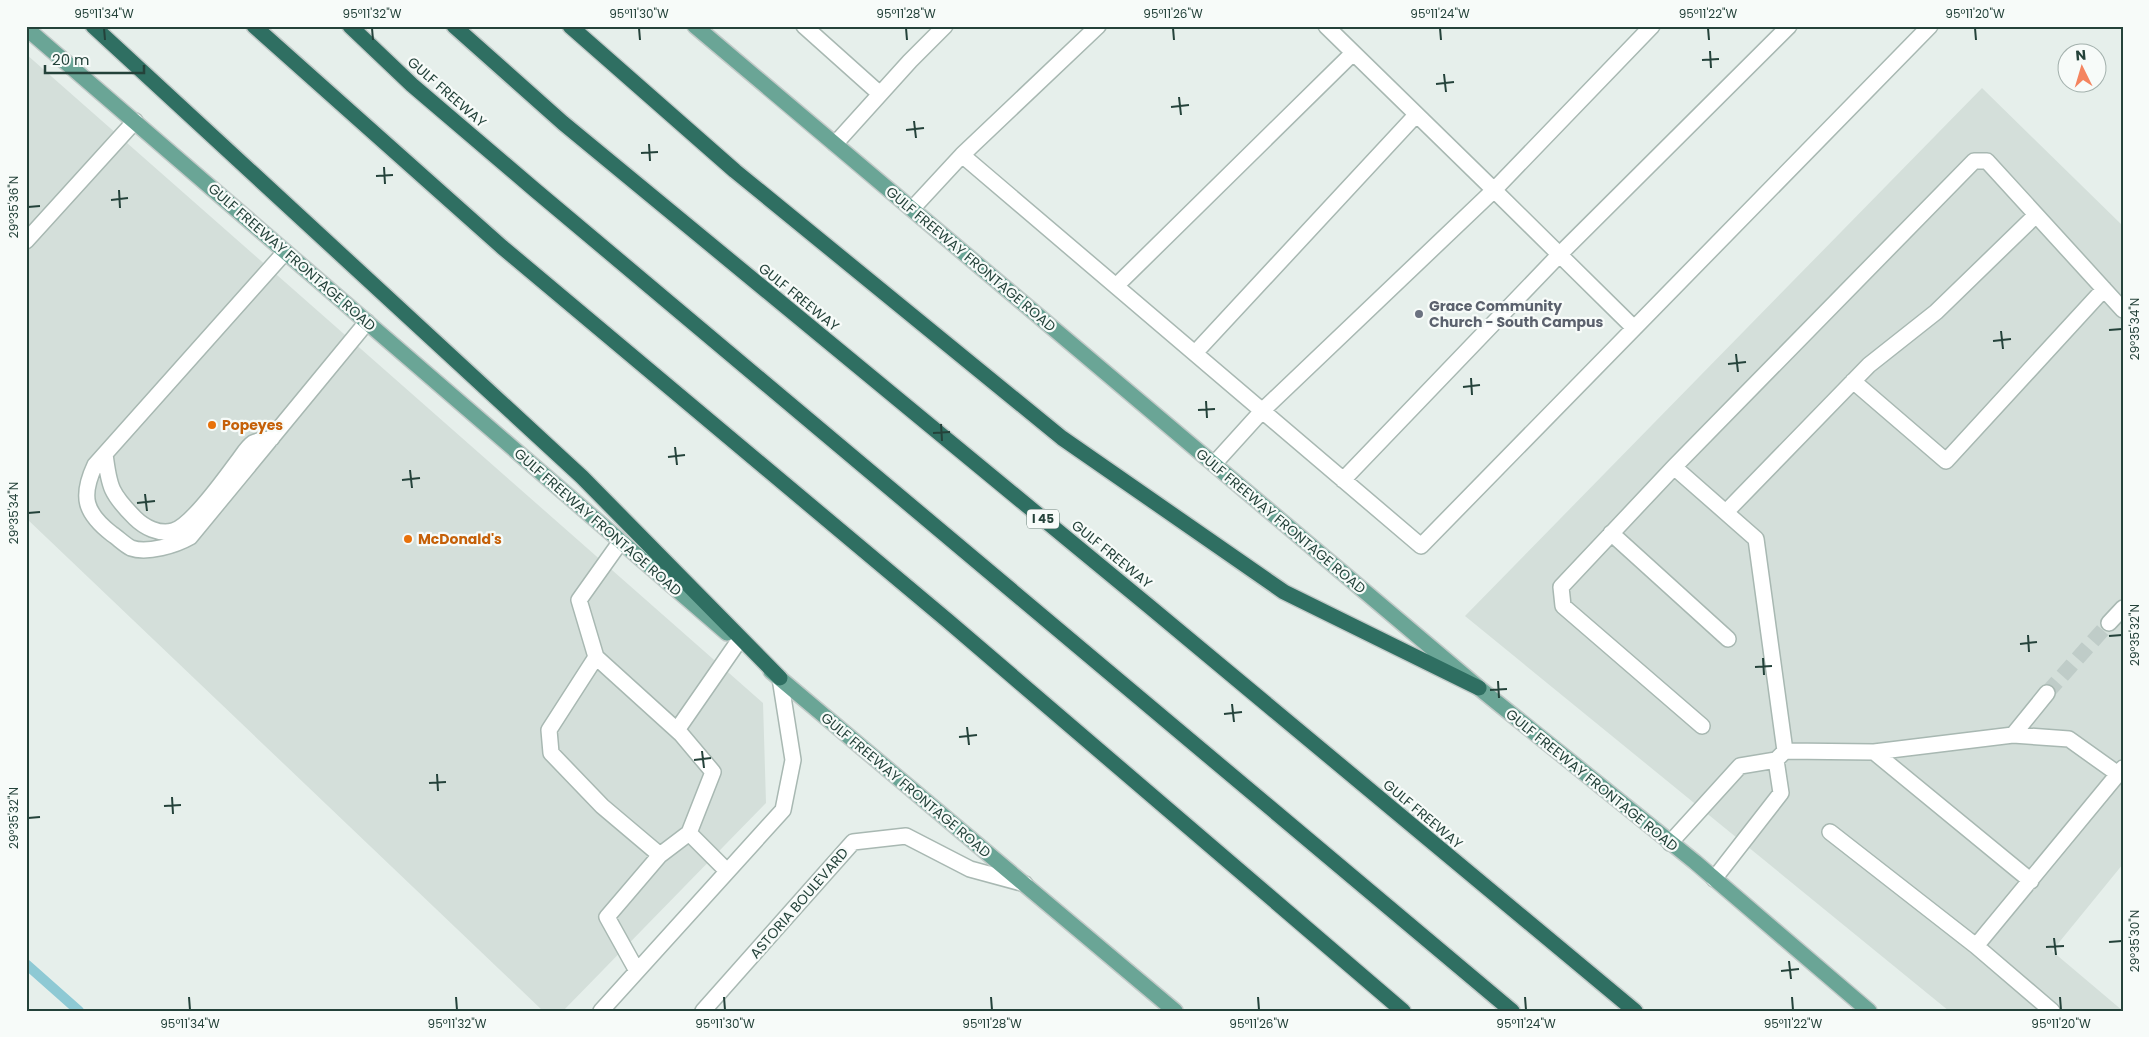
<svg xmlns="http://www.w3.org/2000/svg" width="2149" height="1037" font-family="Poppins,sans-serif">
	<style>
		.built { fill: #d4dfda }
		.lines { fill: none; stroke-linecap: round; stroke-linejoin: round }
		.stream { stroke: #8ec9d4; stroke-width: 10 }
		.minor-tunnel { stroke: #bfccc8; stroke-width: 15; stroke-dasharray: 15 8; stroke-linecap: butt }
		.minor-casing { stroke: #a8b8b2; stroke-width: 18 }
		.major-casing { stroke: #c2cac8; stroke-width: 18 }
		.highway-casing { stroke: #c2cac8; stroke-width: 18 }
		.minor { stroke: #fff; stroke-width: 15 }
		.major { stroke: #6aa596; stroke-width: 15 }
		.highway { stroke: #2f6f62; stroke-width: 15 }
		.ticks { fill: none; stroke: #24423a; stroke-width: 2 }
		.worship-dot { fill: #6b7280; stroke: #f7fbf9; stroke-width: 2 }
		.food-dot { fill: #e8710a; stroke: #f7fbf9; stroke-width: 2 }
		.labels { text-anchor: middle; stroke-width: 4.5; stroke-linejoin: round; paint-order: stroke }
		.shield { fill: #f7fbf9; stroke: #637a73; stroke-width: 1 }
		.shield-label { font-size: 12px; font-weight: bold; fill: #24423a }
		.street-label { font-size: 14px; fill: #24423a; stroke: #f7fbf9 }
		.worship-label { font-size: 14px; font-weight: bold; fill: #5b616d; stroke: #f7fbf9; text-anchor: start }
		.food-label { font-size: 14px; font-weight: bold; fill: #c56008; stroke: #f7fbf9; text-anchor: start }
		.neatline { fill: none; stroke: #24423a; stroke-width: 2 }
		.ticks-label { font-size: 12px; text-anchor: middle; fill: #24423a }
	</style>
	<rect width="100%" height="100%" fill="#e6efeb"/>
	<path class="built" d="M26 54 763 703 766 803 563 1011H543L26 518Z
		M1982 88 2123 226V864L2052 951 2123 1011H1949L1465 616Z"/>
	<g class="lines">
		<path class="stream" d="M26 964 79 1011"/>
		<path class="minor-tunnel" d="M2047 693 2109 623"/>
		<g class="minor-casing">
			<path id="minor" d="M804 26 880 94
				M1098 26 962 155 1421 546 1930 26
				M1326 26 1494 190 1652 26
				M835 144 910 61 945 26
				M912 209 962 155
				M26 241 135 121
				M285 252 95 465C80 497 85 513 112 534 118 538 125 545 131 548 147 554 176 545 190 537L367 322
				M1116 286 1353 53
				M1195 353 1416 115
				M1853 381 1946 461 2104 289
				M105 454C109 487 111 494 135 518 144 527 159 535 173 531 192 526 225 478 238 461 242 456 247 447 253 443 258 440 266 440 272 438
				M1214 464 1262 411 1494 190 1634 328
				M1674 467 1756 539 1785 751 1874 752 2013 735 2069 739 2118 774
				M1343 480 1559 255 1789 26
				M1726 512 1869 365 1936 312 2036 215
				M1611 533 1728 639
				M621 541 579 600 596 657 681 734 713 772 689 833 727 871
				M2109 623 2123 608
				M596 657 549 730 551 753 602 806 660 855
				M1702 726 1563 606 1561 587 1674 467 1974 161H1987L2123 310
				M677 730 738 642
				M2013 735 2047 693
				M1874 752 2031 881
				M1830 832 1976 946
				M1670 843 1740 766 1776 760 1785 751
				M1714 879 1781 793 1776 760
				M637 971 607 917 660 855 689 833
				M601 1011 783 810 793 760 780 678
				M703 1011 853 842 906 836 970 869 1025 884
				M2052 1011 1976 946 2123 768"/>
		</g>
		<g class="major-casing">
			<path id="major" d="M695 26 1479 688 1695 862 1869 1011
				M26 28 727 633
				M771 671 1175 1011"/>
		</g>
		<g class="highway-casing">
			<path id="highway" d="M93 26 582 477 780 678
				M254 26 502 247 948 621 1403 1011
				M350 26 412 85 535 190 1512 1011
				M454 26 563 123 1150 607 1635 1011
				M570 26 735 171 1062 438 1284 592 1479 688"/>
		</g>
		<use href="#minor" class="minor"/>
		<use href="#major" class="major"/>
		<use href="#highway" class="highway"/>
	</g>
	<path class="ticks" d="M104 28 105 40M372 28 373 40M639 28 640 40M906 28 907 40M1173 28 1174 40M1440 28 1441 40M1708 28 1709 40M1975 28 1976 40M1710 51 1711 68M1702 60 1719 59M1444 74 1446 92M1436 84 1454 82M1179 97 1181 115M1171 107 1189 105M914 121 916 138M906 130 924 128M649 144 650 161M641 153 658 152M384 167 385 184M376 176 393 175M119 190 120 208M111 200 128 198M28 207 40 206M2109 330 2122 329M2001 331 2003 349M1993 341 2011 339M1736 354 1738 372M1728 364 1746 362M1471 378 1472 395M1463 387 1480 385M1206 401 1207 418M1198 410 1215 409M941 424 942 441M933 433 950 432M675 447 677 465M668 457 685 455M410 470 412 488M402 480 420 478M145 494 147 511M137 503 155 501M28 513 40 512M2028 635 2029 652M2109 636 2122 635M2020 644 2037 642M1763 658 1764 675M1755 667 1772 666M1498 681 1499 698M1490 690 1507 689M1232 704 1234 722M1224 714 1242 712M967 727 969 745M959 737 977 735M702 751 704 768M694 760 711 758M437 774 438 791M429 783 446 782M172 797 173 814M164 806 181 805M28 818 40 817M2054 938 2056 955M2109 942 2122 941M2046 947 2064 946M1789 961 1791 979M1781 971 1799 969M189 997 190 1010M456 997 457 1010M724 997 725 1010M991 997 992 1010M1258 997 1259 1010M1525 997 1526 1010M1792 997 1793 1010M2060 997 2061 1010"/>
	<circle class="worship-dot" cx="1419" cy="314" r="5"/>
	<g class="food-dot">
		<circle cx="212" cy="425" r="5"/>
		<circle cx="408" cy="539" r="5"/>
	</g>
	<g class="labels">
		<rect class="shield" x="1027" y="509.5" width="32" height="19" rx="4"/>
		<g class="shield-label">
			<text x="1043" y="523">I 45</text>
		</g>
		<g class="street-label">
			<text transform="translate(447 92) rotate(41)" y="5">GULF FREEWAY</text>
			<text transform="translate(292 257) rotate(41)" y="5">GULF FREEWAY FRONTAGE ROAD</text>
			<text transform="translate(971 259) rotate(40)" y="5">GULF FREEWAY FRONTAGE ROAD</text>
			<text transform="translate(799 297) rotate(39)" y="5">GULF FREEWAY</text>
			<text transform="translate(1281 521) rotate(40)" y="5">GULF FREEWAY FRONTAGE ROAD</text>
			<text transform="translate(598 522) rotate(41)" y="5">GULF FREEWAY FRONTAGE ROAD</text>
			<text transform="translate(1112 554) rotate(39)" y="5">GULF FREEWAY</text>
			<text transform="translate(1592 780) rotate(39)" y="5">GULF FREEWAY FRONTAGE ROAD</text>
			<text transform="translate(906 785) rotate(40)" y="5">GULF FREEWAY FRONTAGE ROAD</text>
			<text transform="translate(1423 814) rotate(40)" y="5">GULF FREEWAY</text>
			<text transform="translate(799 903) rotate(-49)" y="5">ASTORIA BOULEVARD</text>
		</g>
		<g class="worship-label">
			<text x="1429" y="311">Grace Community<tspan x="1429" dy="16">Church - South Campus</tspan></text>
		</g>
		<g class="food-label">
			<text x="222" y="430">Popeyes</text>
			<text x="418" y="544">McDonald's</text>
		</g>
	</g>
	<rect width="2149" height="1037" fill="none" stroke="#f7fbf9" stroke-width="55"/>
	<g transform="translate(2082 68) rotate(355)"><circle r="24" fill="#f7fbf9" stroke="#a3b1ad"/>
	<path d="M0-4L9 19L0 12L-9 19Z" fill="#f4845f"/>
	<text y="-8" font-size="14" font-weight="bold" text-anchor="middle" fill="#24423a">N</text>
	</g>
	<path d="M45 65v8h99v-8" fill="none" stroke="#24423a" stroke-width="2.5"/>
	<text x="52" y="65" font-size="15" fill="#24423a" stroke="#f7fbf9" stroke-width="4" paint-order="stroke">20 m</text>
	<rect x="28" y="28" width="2094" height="982" class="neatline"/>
	<g class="ticks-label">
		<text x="104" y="18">95°11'34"W</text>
		<text x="372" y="18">95°11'32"W</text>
		<text x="639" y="18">95°11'30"W</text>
		<text x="906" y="18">95°11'28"W</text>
		<text x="1173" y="18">95°11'26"W</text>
		<text x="1440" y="18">95°11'24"W</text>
		<text x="1708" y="18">95°11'22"W</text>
		<text x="1975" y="18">95°11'20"W</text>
		<text transform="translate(14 207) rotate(-90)" y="4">29°35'36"N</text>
		<text transform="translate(2135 329) rotate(-90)" y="4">29°35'34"N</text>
		<text transform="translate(14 513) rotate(-90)" y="4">29°35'34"N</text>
		<text transform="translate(2135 635) rotate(-90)" y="4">29°35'32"N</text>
		<text transform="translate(14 818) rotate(-90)" y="4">29°35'32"N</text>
		<text transform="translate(2135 941) rotate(-90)" y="4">29°35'30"N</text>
		<text x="190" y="1028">95°11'34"W</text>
		<text x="457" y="1028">95°11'32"W</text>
		<text x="725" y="1028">95°11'30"W</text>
		<text x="992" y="1028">95°11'28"W</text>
		<text x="1259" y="1028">95°11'26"W</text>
		<text x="1526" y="1028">95°11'24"W</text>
		<text x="1793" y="1028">95°11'22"W</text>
		<text x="2061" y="1028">95°11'20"W</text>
	</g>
</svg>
